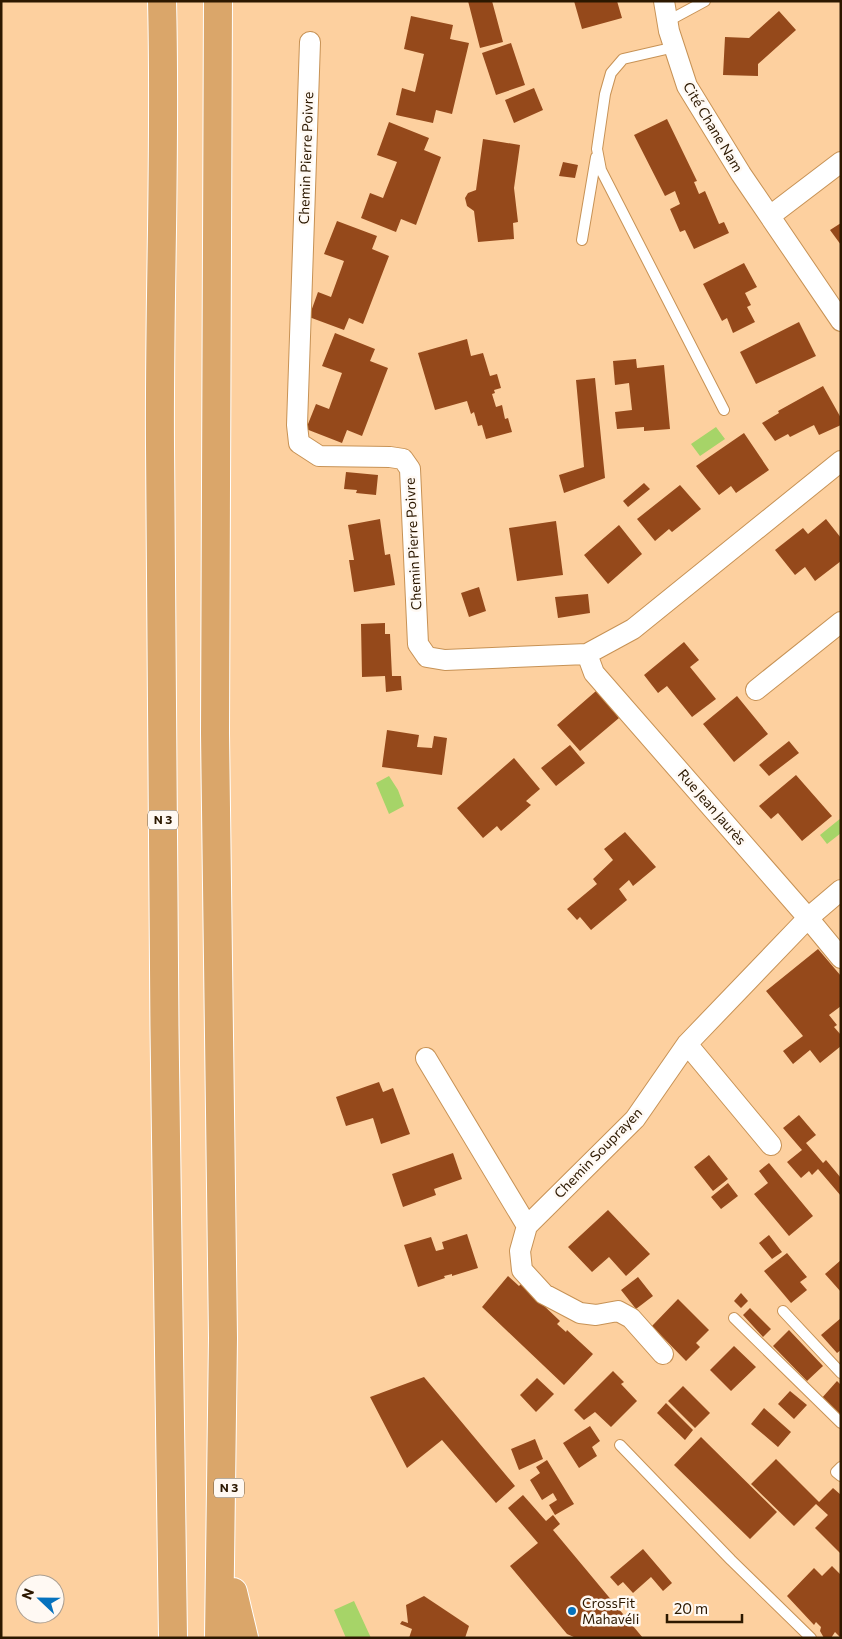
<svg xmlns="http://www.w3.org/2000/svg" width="842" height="1639" font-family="Commissioner,sans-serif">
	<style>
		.water { fill: #a6d468 }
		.building { fill: #95491b }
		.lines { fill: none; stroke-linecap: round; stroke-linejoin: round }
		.service-casing { stroke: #c79255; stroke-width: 12 }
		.minor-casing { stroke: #c79255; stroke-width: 22 }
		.trunk-casing { stroke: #fff; stroke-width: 30 }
		.service { stroke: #fff; stroke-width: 10 }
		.minor { stroke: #fff; stroke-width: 20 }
		.trunk { stroke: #daa66a; stroke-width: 28 }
		.poi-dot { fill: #0672bd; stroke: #fff9f3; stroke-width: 2 }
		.labels { text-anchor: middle; stroke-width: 5; stroke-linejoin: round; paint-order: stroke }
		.shield { fill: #fff9f3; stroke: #6b5c49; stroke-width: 1 }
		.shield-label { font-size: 12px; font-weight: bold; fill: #2c1800 }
		.street-label { font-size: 14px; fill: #2c1800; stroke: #fff9f3 }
		.poi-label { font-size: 14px; fill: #2c1800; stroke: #fff9f3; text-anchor: start }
	</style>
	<rect width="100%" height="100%" fill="#fdd09f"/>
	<path class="water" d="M716 427 725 439 700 456 691 444Z
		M389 776 398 790 404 806 389 814 376 783Z
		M841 818V833L827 844 820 835Z
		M354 1601 371 1638H346L334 1610Z"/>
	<path class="building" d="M468 1H492L503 42 480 48Z
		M574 1H617L622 18 582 29Z
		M779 11 796 30 758 64V76L723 75 725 37 749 38Z
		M411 16 453 25 450 39 469 43 452 114 436 110 433 123 396 115 402 88 415 92 424 54 404 49Z
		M511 43 525 85 496 95 482 53Z
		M534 88 543 110 514 123 505 100Z
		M667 119 697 181 694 182 699 194 705 191 719 224 724 222 729 233 694 249 685 230 680 232 670 209 680 204 675 191 665 196 634 135Z
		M389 122 429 138 424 150 441 157 416 225 401 219 396 232 361 218 370 193 383 198 397 162 377 155Z
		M483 139 520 145 514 188 518 222 513 223 514 239 478 242 474 211 467 206 465 198 468 193 476 190Z
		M563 162 578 165 575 178 559 176Z
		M337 221 377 236 372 249 389 256 363 324 349 318 344 330 309 317 318 292 331 297 344 261 324 254Z
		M841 223V245L830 230Z
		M744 263 757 287 745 293 751 305 747 307 755 322 733 333 727 318 722 321 703 284Z
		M799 322 816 356 756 384 740 352Z
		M335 333 375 349 370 361 388 368 362 436 347 430 342 443 306 429 316 404 329 409 342 373 322 366Z
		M467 339 471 356 483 353 490 376 497 374 501 388 494 390 495 393 492 394 496 407 502 405 505 419 508 418 512 432 486 439 482 425 478 426 474 412 471 414 467 401 435 410 418 353Z
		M636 359 637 368 664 365 670 429 644 431V427L617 429 615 412 632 410 629 383 615 385 613 361Z
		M595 378 605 478 564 493 559 475 584 467 576 380Z
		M823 386 841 418V425L819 435 814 425 790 437 788 434 775 441 762 423 779 413 778 411Z
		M744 433 769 470 736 493 731 486 719 495 696 466Z
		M346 472 378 475 376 495 356 493 357 490 344 489Z
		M644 483 650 489 628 507 623 501Z
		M680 485 701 509 672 532 669 529 655 541 637 519Z
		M380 519 385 555 390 554 395 585 354 592 349 560H354L348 525Z
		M826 519 841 538V561L815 581 805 567 795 575 775 550 803 528 808 534Z
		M556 521 563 575 517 581 509 528Z
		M619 525 642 554 608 584 584 555Z
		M479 587 486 611 469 617 461 593Z
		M588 594 590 613 558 618 555 597Z
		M385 623V634H390L392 676H401L402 690 386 692 385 676 362 677 361 624Z
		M684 642 699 660 690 667 716 699 692 717 667 686 658 693 644 675Z
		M596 691 619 718 580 751 557 725Z
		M737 696 768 734 734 762 703 724Z
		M387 730 419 735 417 747 432 748 434 736 447 738 442 775 382 767Z
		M789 741 799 753 769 776 759 765Z
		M570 745 585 763 556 786 541 768Z
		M514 758 540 789 526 801 531 805 501 831 497 826 483 838 457 808Z
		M796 775 832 816 802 841 778 813 771 819 759 806Z
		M625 832 656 867 633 886 629 880 619 889 627 900 591 930 580 917 577 920 567 909 597 884 593 879 613 860 604 849Z
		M818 949 841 976V1006L829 1015 837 1025 834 1027 841 1035V1046L820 1063 810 1050 793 1064 783 1051 803 1036 766 991Z
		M379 1082 383 1092 393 1088 410 1134 381 1144 373 1118 346 1126 336 1097Z
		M799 1115 816 1135 806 1143 823 1163 826 1160 841 1178V1196L818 1169 812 1175 809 1171 801 1178 787 1162 802 1150 783 1128Z
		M453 1153 462 1179 434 1189 436 1195 403 1207 392 1174Z
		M709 1155 728 1179 713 1191 694 1167Z
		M769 1163 813 1216 789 1236 754 1194 768 1183 759 1171Z
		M728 1183 738 1196 721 1209 711 1197Z
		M608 1210 650 1254 626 1276 609 1257 592 1272 568 1247Z
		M467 1234 478 1268 452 1276V1274L444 1276 445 1278 418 1287 404 1245 431 1237 436 1251 444 1249 442 1242Z
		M769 1235 782 1252 772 1259 759 1243Z
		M787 1253 807 1277 800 1282 807 1290 791 1303 764 1271Z
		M841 1260V1292L825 1274Z
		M508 1276 519 1286 521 1284 560 1321 557 1324 566 1332 567 1330 593 1354 564 1385 482 1307Z
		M638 1277 653 1296 636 1309 621 1290Z
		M741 1293 748 1301 741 1308 734 1301Z
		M678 1299 709 1330 696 1343 700 1347 686 1361 652 1326Z
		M750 1308 771 1329 763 1337 743 1315Z
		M841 1318V1350L837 1353 821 1335Z
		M789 1330 823 1366 807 1381 773 1346Z
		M734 1346 756 1367 731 1391 710 1370Z
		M613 1371 624 1382 621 1384 637 1401 611 1427 595 1412 584 1420 574 1410Z
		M424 1377 515 1486 496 1503 442 1440 407 1468 370 1397Z
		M537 1378 554 1394 536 1412 520 1395Z
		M837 1381 841 1385V1419L821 1399Z
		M683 1386 710 1413 695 1428 668 1401Z
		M790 1391 807 1405 794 1419 778 1404Z
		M666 1403 693 1430 685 1440 657 1413Z
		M764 1408 791 1432 778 1447 751 1424Z
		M590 1426 600 1441 592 1447 597 1456 579 1468 563 1443Z
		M701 1437 777 1512 750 1539 674 1465Z
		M535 1439 543 1459 519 1470 511 1449Z
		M776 1459 819 1502 833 1488 841 1495V1554L815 1528 828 1515 816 1504 794 1526 751 1484Z
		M547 1460 574 1504 555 1515 549 1505 557 1500 553 1493 542 1500 530 1480 540 1473 536 1467Z
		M523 1495 546 1521 553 1515 560 1524 553 1530 643 1638H576L567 1634 510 1566 538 1543 508 1508Z
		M643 1549 672 1583 663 1591 651 1577 633 1593 623 1582 618 1586 610 1577Z
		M832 1566 841 1575V1638L835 1632 831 1638H824L820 1631 821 1627 816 1622 814 1625 787 1596 814 1568 822 1576Z
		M424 1596 469 1626 465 1638H409L412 1629 400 1624 402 1621 408 1623 406 1605Z"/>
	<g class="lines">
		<g class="service-casing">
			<path id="service" d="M668 21 705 1
				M675 47 623 59 611 73 605 94 597 149 601 170 724 410
				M582 240 596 157
				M783 1311 841 1373
				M734 1318 841 1423
				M620 1445 731 1560 811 1638
				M841 1467 836 1472 841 1476"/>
		</g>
		<g class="minor-casing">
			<path id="minor" d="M664 1 669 31 687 86 741 174 841 321
				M310 42 297 425 299 443 319 456 390 457 403 459 410 469 418 644 427 657 445 660 587 654 633 629 841 461
				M770 216 841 162
				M587 654 594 673 808 918 841 958
				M756 690 841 622
				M687 1044 771 1145
				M426 1058 527 1226
				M527 1226 635 1119 687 1044 808 918 841 890
				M527 1226 520 1251 522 1270 544 1294 580 1313 596 1315 618 1311 631 1318 663 1354"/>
		</g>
		<g class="trunk-casing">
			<path id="trunk" d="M162 1C166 149 159 297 160 445 162 843 166 1240 173 1638
				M218 1 215 733 223 1338 219 1638
				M233 1592 244 1638"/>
		</g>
		<use href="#service" class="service"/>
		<use href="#minor" class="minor"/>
		<use href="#trunk" class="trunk"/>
	</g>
	<circle class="poi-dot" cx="572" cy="1611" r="5"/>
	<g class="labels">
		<g class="shield">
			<rect x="148" y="810.5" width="30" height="19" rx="4"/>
			<rect x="214" y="1478.5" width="30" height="19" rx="4"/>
		</g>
		<g class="shield-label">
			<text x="163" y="824">N 3</text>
			<text x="229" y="1492">N 3</text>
		</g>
		<g class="street-label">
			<text transform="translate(713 127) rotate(59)" y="5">Cité Chane Nam</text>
			<text transform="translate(306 158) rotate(-88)" y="5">Chemin Pierre Poivre</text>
			<text transform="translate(413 544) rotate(-93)" y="5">Chemin Pierre Poivre</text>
			<text transform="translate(712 807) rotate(49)" y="5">Rue Jean Jaurès</text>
			<text transform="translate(598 1153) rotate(-46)" y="5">Chemin Souprayen</text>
		</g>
		<g class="poi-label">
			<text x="582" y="1608">CrossFit<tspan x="582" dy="16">Mahavéli</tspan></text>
		</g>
	</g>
	<rect width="842" height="1639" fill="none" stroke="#2c1800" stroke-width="5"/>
	<g transform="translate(40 1599) rotate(292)"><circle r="24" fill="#fff9f3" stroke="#ab9f92"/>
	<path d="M0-4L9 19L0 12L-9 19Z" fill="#0672bd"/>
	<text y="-8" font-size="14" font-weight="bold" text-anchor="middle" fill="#2c1800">N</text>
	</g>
	<path d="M667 1614v8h75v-8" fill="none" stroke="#2c1800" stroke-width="2.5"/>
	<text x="674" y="1614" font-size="15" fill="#2c1800" stroke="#fff9f3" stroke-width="4" paint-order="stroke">20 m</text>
</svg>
